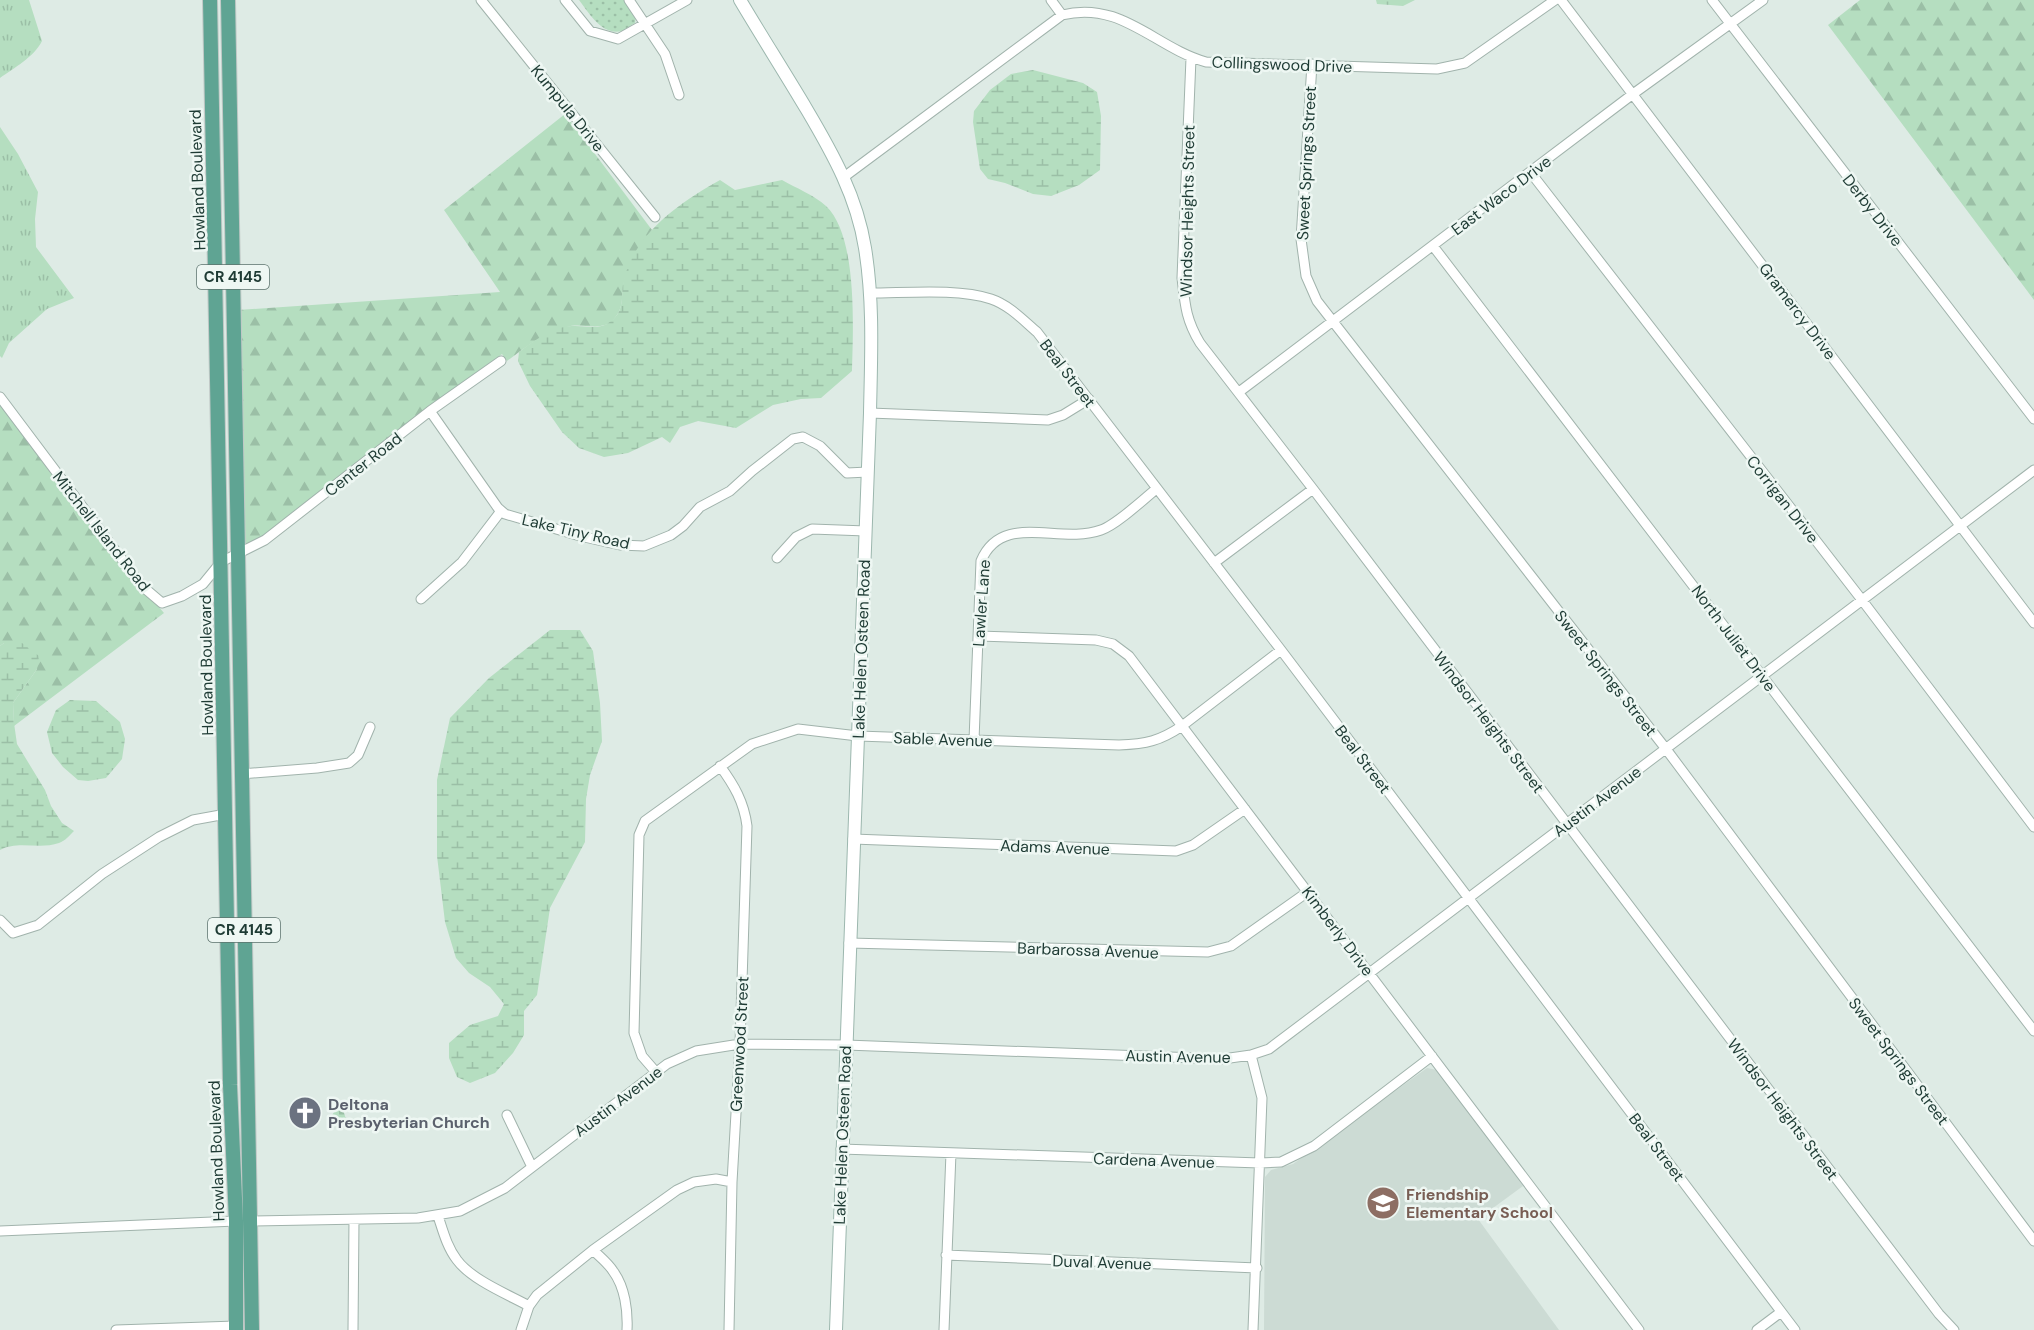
<svg xmlns="http://www.w3.org/2000/svg" width="2034" height="1330" font-family="'DM Sans',sans-serif">
	<style>
		.built { fill: #ccdbd4 }
		.grass { fill: url(#grass-tufts) }
		.forest { fill: url(#forest-firs) }
		.wetland { fill: url(#wetland-marsh) }
		.cemetery { fill: url(#cemetery-stones) }
		.park { fill: url(#park-dots) }
		.lines { fill: none; stroke-linecap: round; stroke-linejoin: round }
		.street-casing { stroke: #a1b3ac; stroke-width: 11 }
		.secondary-casing { stroke: #9cb7ae; stroke-width: 14 }
		.primary-casing { stroke: #c0c8c6; stroke-width: 16 }
		.street { stroke: #fff; stroke-width: 9 }
		.secondary { stroke: #fff; stroke-width: 12 }
		.primary { stroke: #5fa493; stroke-width: 14 }
		.labels { text-anchor: middle; stroke-width: 5; stroke-linejoin: round; paint-order: stroke }
		.shield { fill: #eef7f3; stroke: #5c736d; stroke-width: 1.5 }
		.shield-label { font-size: 15px; font-weight: bold; fill: #1e3b34 }
		.street-label { font-size: 16px; fill: #1e3b34; stroke: #eef7f3 }
		.worship-label { font-size: 16px; font-weight: bold; fill: #5b616d; stroke: #eef7f3; text-anchor: start }
		.education-label { font-size: 16px; font-weight: bold; fill: #785e54; stroke: #eef7f3; text-anchor: start }
	</style>
	<defs>
		<pattern id="grass-tufts" width="24" height="20" patternUnits="userSpaceOnUse" patternTransform="scale(1.5)"><rect width="24" height="20" fill="#b5dec0"/><path d="M3 7l-1-3M5 7V3M7 7l1-3M15 17l-1-3M17 17v-4M19 17l1-3" fill="none" stroke="#9bbfa6"/></pattern>
		<pattern id="forest-firs" width="22" height="20" patternUnits="userSpaceOnUse" patternTransform="scale(1.5)"><rect width="22" height="20" fill="#b5dec0"/><path d="M5 1l3.5 6h-7zM16 11l3.5 6h-7z" fill="#9bbfa6"/></pattern>
		<pattern id="wetland-marsh" width="20" height="14" patternUnits="userSpaceOnUse" patternTransform="scale(1.5)"><rect width="20" height="14" fill="#b5dec0"/><path d="M1 5h8M5 5V1M11 12h8M15 12V8" fill="none" stroke="#9bbfa6"/></pattern>
		<pattern id="cemetery-stones" width="16" height="16" patternUnits="userSpaceOnUse" patternTransform="scale(1.5)"><rect width="16" height="16" fill="#b5dec0"/><path d="M2 7V4a2 2 0 0 1 4 0v3zM10 15v-3a2 2 0 0 1 4 0v3z" fill="#9bbfa6"/></pattern>
		<pattern id="park-dots" width="8" height="8" patternUnits="userSpaceOnUse" patternTransform="scale(1.5)"><rect width="8" height="8" fill="#b5dec0"/><path d="M2 2h.1M6 6h.1" fill="none" stroke="#9bbfa6" stroke-width="1.8" stroke-linecap="round"/></pattern>
	</defs>
	<rect width="100%" height="100%" fill="#deebe5"/>
	<path class="built" d="M1427 1068 1437 1070 1448 1083 1523 1186 1478 1219 1559 1330H1264L1265 1177 1271 1170 1293 1164Z"/>
	<path class="grass" d="M0 0H29L42 41C34 57 14 68 0 78Z
		M0 127 18 154 38 192 35 219 36 247 74 298 47 309 9 343 2 358 0 356Z"/>
	<path class="forest" d="M1860 0H2034V300L1828 25Z
		M565 114 652 230C641 245 630 260 625 278 620 294 626 308 612 321 599 332 581 322 567 327 540 335 529 345 507 361L502 354 423 411 263 537 242 546 238 310 500 292 444 210Z
		M0 405 138 589 158 606 164 613 14 726 13 703 37 669 4 643 0 646Z"/>
	<path class="wetland" d="M1376 0H1415L1403 6 1377 4Z
		M1033 70 1083 83 1097 92 1101 116 1100 170 1079 185 1051 196 1033 194 1005 183 988 179 980 169 973 122 974 111 990 90 1011 74Z
		M720 180 735 190 782 180C796 188 814 195 826 206 858 236 853 329 852 371L821 398 801 399 773 405 736 428 698 421 680 427 670 443 662 437 628 453 604 457 579 448 562 432 530 386 518 361 519 352C534 341 552 327 572 326 585 325 600 331 611 321 626 310 620 295 624 279 636 232 681 202 720 180Z
		M550 630H580L593 651 600 703 602 741 590 775 586 799 585 842 550 908 537 995 524 1011V1035L513 1053 495 1073 470 1083 457 1077 449 1058V1043L470 1025 498 1016 504 1004 490 987 469 973 456 958 445 922 437 856V780L450 718 489 678Z
		M4 643H22L39 656 37 669 13 703 14 723 17 744 45 790 51 806 62 823 74 831C70 835 65 841 59 843 39 850 18 840 0 850V646Z
		M70 700 96 701 120 722 125 739 122 759 106 778 88 781 78 780 63 767 52 753 47 732 56 710Z"/>
	<path class="cemetery" d="M340 1108 343 1110 346 1119 338 1127 329 1121 334 1112Z"/>
	<path class="park" d="M579 0H627L636 16 635 23C631 25 626 29 622 31 602 36 589 13 579 0Z"/>
	<g class="lines">
		<g class="street-casing">
			<path id="street" d="M481 0 655 217
				M565 0 590 31 618 39 687 0
				M629 0 665 54 679 95
				M1051 0 1062 15
				M1561 0 2034 623
				M1712 0 2034 419
				M1191 58 1182 278C1185 305 1186 320 1200 343L1313 489 1939 1314 1954 1330
				M1312 64 1301 239 1306 276 1317 301 1666 749 2034 1241
				M1531 173 1862 600 2034 827
				M844 177 1062 15C1121 0 1154 47 1206 62L1437 69 1465 63 1555 0
				M1433 246 2034 1031
				M870 293C906 293 958 288 991 299 1009 305 1023 320 1037 332L1281 650 1795 1330
				M1239 392 1633 94 1763 0
				M0 397 142 586 162 603 182 596 203 584 221 562 265 540 430 411 501 361
				M430 411 498 508 505 514 580 536 620 545 644 546 671 535 683 526 700 507 730 491 752 471 793 439 803 437 820 446 847 473 868 472
				M870 413 1048 420 1063 415 1089 399
				M777 558 796 537 812 529 866 531
				M1214 563 1313 489
				M421 599 462 562 501 511
				M978 636 1096 640 1113 644 1129 656 1639 1330
				M974 740 981 561C1002 511 1059 545 1101 530 1116 525 1143 500 1156 489
				M720 766C734 785 744 802 747 826L740 1044 732 1182 729 1330
				M241 774 317 768 349 763 358 755 370 727
				M853 839 1176 851 1193 845 1245 809
				M0 920 13 933 38 925 102 874 159 837 193 820 226 814
				M849 943 1208 952 1231 946 1309 891
				M1251 1055 1262 1098 1253 1330
				M655 1071 642 1056 634 1033 639 835 645 821 752 744 798 729 858 736 1119 745C1146 744 1160 741 1182 726L1281 650
				M507 1115 532 1167
				M841 1149 1260 1163 1281 1162 1314 1146 1432 1056
				M438 1216C443 1231 447 1247 457 1260 472 1280 507 1294 529 1306
				M250 1221 418 1218 460 1211 505 1188 667 1064 696 1051 740 1044 846 1045 1223 1059 1251 1055 1269 1049 2034 470
				M0 1231 236 1221
				M593 1250C600 1257 608 1263 613 1271 625 1287 628 1311 627 1330
				M946 1255 1257 1268
				M116 1330 236 1326
				M353 1330 354 1220
				M521 1330 529 1306 537 1295 593 1250 677 1190 694 1182 716 1179 732 1182
				M944 1330 951 1153
				M1757 1330 1781 1312"/>
		</g>
		<g class="secondary-casing">
			<path id="secondary" d="M740 0C762 37 785 73 807 110 833 154 857 197 865 248 874 303 871 359 870 413L836 1330"/>
		</g>
		<g class="primary-casing">
			<path id="primary" d="M210 0 230 1085 236 1221V1330
				M228 0 252 1330"/>
		</g>
		<use href="#street" class="street"/>
		<use href="#secondary" class="secondary"/>
		<use href="#primary" class="primary"/>
	</g>
	<defs>
		<g id="church-disc" transform="scale(1.725)"><circle r="9.5" fill="#6b7280" stroke="#eef7f3"/><path d="M-1.2-6h2.4v3.5h3.3v2.4h-3.3V6h-2.4V-.1h-3.3v-2.4h3.3Z" fill="#fff"/></g>
		<g id="school-disc" transform="scale(1.725)"><circle r="9.5" fill="#8d6e63" stroke="#eef7f3"/><path d="M0-5L7-2L0 1L-7-2ZM-4 1L0 2.5L4 1V4Q0 6-4 4Z" fill="#fff"/></g>
	</defs>
	<g fill-rule="evenodd">
		<use href="#church-disc" x="305" y="1113"/>
		<use href="#school-disc" x="1383" y="1203"/>
	</g>
	<g class="labels">
		<g class="shield">
			<rect x="197" y="265" width="72" height="24" rx="4.5"/>
			<rect x="208" y="918" width="72" height="24" rx="4.5"/>
		</g>
		<g class="shield-label">
			<text x="233" y="282">CR 4145</text>
			<text x="244" y="935">CR 4145</text>
		</g>
		<g class="street-label">
			<text transform="translate(1282 64) rotate(2)" y="6">Collingswood Drive</text>
			<text transform="translate(568 108) rotate(51)" y="6">Kumpula Drive</text>
			<text transform="translate(1306 163) rotate(-87)" y="6">Sweet Springs Street</text>
			<text transform="translate(197 180) rotate(-92)" y="6">Howland Boulevard</text>
			<text transform="translate(1501 195) rotate(-37)" y="6">East Waco Drive</text>
			<text transform="translate(1873 210) rotate(52)" y="6">Derby Drive</text>
			<text transform="translate(1187 211) rotate(-89)" y="6">Windsor Heights Street</text>
			<text transform="translate(1798 311) rotate(53)" y="6">Gramercy Drive</text>
			<text transform="translate(1068 373) rotate(53)" y="6">Beal Street</text>
			<text transform="translate(363 464) rotate(-38)" y="6">Center Road</text>
			<text transform="translate(1783 499) rotate(52)" y="6">Corrigan Drive</text>
			<text transform="translate(102 531) rotate(52)" y="6">Mitchell Island Road</text>
			<text transform="translate(576 531) rotate(13)" y="6">Lake Tiny Road</text>
			<text transform="translate(981 603) rotate(-86)" y="6">Lawler Lane</text>
			<text transform="translate(1734 638) rotate(53)" y="6">North Juliet Drive</text>
			<text transform="translate(861 649) rotate(-88)" y="6">Lake Helen Osteen Road</text>
			<text transform="translate(206 665) rotate(-91)" y="6">Howland Boulevard</text>
			<text transform="translate(1606 673) rotate(52)" y="6">Sweet Springs Street</text>
			<text transform="translate(1489 722) rotate(53)" y="6">Windsor Heights Street</text>
			<text transform="translate(943 739) rotate(2)" y="6">Sable Avenue</text>
			<text transform="translate(1363 759) rotate(53)" y="6">Beal Street</text>
			<text transform="translate(1597 801) rotate(-37)" y="6">Austin Avenue</text>
			<text transform="translate(1055 847) rotate(2)" y="6">Adams Avenue</text>
			<text transform="translate(1338 931) rotate(53)" y="6">Kimberly Drive</text>
			<text transform="translate(1088 950) rotate(2)" y="6">Barbarossa Avenue</text>
			<text transform="translate(739 1044) rotate(-87)" y="6">Greenwood Street</text>
			<text transform="translate(1178 1056) rotate(1)" y="6">Austin Avenue</text>
			<text transform="translate(1899 1061) rotate(53)" y="6">Sweet Springs Street</text>
			<text transform="translate(618 1101) rotate(-37)" y="6">Austin Avenue</text>
			<text transform="translate(1783 1109) rotate(53)" y="6">Windsor Heights Street</text>
			<text transform="translate(842 1135) rotate(-88)" y="6">Lake Helen Osteen Road</text>
			<text transform="translate(1657 1147) rotate(53)" y="6">Beal Street</text>
			<text transform="translate(216 1151) rotate(-92)" y="6">Howland Boulevard</text>
			<text transform="translate(1154 1160) rotate(2)" y="6">Cardena Avenue</text>
			<text transform="translate(1102 1262) rotate(2)" y="6">Duval Avenue</text>
		</g>
		<g class="worship-label">
			<text x="328" y="1110">Deltona<tspan x="328" dy="18">Presbyterian Church</tspan></text>
		</g>
		<g class="education-label">
			<text x="1406" y="1200">Friendship<tspan x="1406" dy="18">Elementary School</tspan></text>
		</g>
	</g>
</svg>
